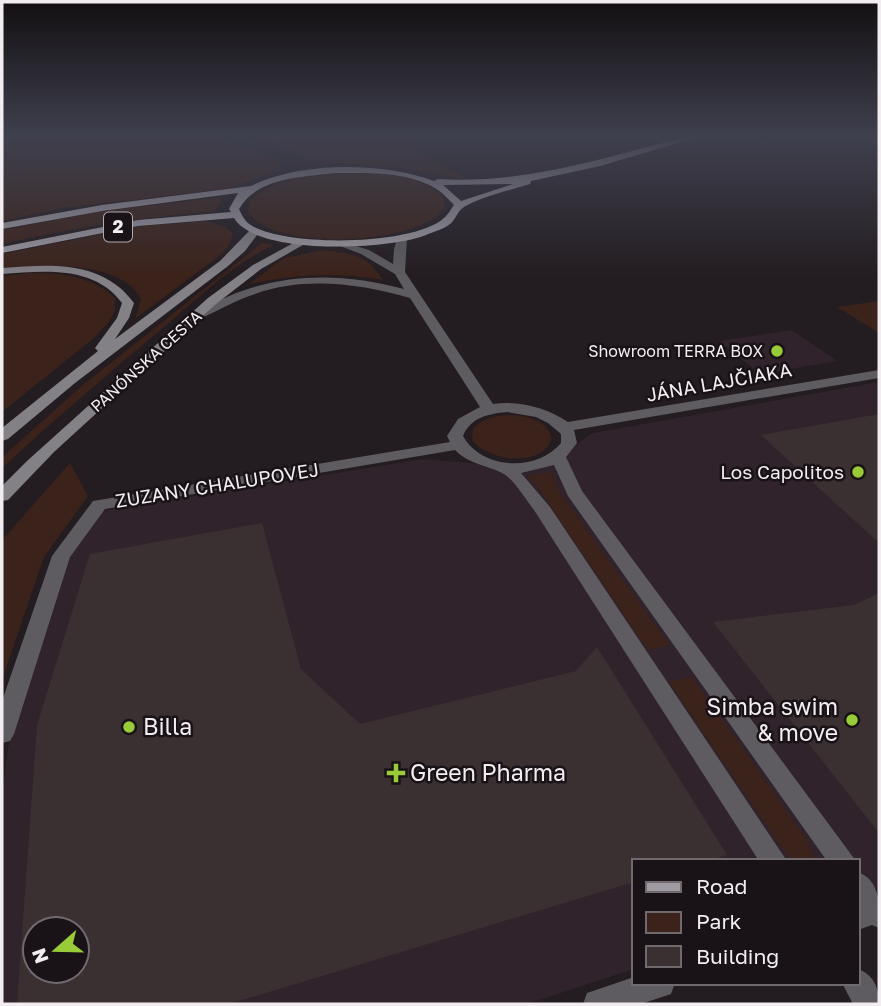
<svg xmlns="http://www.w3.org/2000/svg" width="881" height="1006" font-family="'Golos Text',sans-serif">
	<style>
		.built { fill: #30232b; fill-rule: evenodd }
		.green { fill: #3b221a }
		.building { fill: #3a3031; fill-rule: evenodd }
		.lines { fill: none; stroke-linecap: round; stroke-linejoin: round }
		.minor { fill: #5e5c60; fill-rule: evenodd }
		.secondary { fill: #838086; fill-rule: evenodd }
		.primary { fill: #9f9ba3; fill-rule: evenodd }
		.poi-dot { fill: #98cb37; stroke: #191217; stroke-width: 2.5 }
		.labels { text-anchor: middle; stroke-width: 5; stroke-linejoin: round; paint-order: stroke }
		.far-poi-label { font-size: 16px; fill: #f2edf0; stroke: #191217; text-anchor: end }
		.far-street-label { font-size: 16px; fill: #f2edf0; stroke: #191217 }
		.shield { fill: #191217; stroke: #b1abaf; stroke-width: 2 }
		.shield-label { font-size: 18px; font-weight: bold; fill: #f2edf0 }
		.street-label { font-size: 19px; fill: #f2edf0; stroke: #191217 }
		.poi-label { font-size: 19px; fill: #f2edf0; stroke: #191217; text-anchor: end }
		.near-poi-label { font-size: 23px; fill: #f2edf0; stroke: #191217; text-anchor: start }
	</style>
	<rect width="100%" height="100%" fill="#231c20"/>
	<path class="built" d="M792 330 837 361 760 374 719 341Z
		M879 382V887L858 894V861H634V969L527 1004H2V797L8 747 83 514 423 459 540 469 593 433ZM35 929H77V971H35Z"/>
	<path class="green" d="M2 138H217L257 151 276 160 282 169 230 188 63 208 2 221Z
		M251 138H396L466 179 396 167 311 161 269 141Z
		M341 174C373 173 420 171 443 197L445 207C422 246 269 252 248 211L251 200C274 178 311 176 341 174Z
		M223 197 215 211C143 217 72 228 2 244V230L7 229 102 211Z
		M207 221 225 227 233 233 230 243 223 253 135 319 141 299C121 259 39 265 2 268V254L143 226Z
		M262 243 274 245C233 263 197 299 163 328 108 374 54 420 2 468V457L84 384Z
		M323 250C352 254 367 254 383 280 332 272 300 274 249 284L284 258Z
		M31 273C61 273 92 276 115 298V311L108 323 94 338 2 412V276Z
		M879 301V333L837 307Z
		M514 415C530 417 547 421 552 438 542 469 488 461 472 440L473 428C485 417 498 415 514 415Z
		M70 463 88 496 44 557 2 680V540Z
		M551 472 558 490 669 645 648 650 537 486 527 477Z
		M692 677 807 840 815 861H791L669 682Z"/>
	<path class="building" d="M879 414V543L761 435Z
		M262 523 301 669 360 724 576 671 597 647 727 855 707 861H634V882L229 1004H17L37 725 90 554ZM35 929H77V971H35Z
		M879 593V833L713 622 854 605Z"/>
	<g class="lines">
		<path class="minor" d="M398 236 407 238 405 272 493 404C519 400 547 408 568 422L879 370V378L574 430 577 443 566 457 582 491 856 861H827L568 496 554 465 521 473 550 507 787 861H759L534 510C525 499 513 477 500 472 483 464 469 464 455 450L105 509 70 557 14 734 10 741 2 743V701L52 556 93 501 450 442 447 436 458 419 480 407 410 298C361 284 305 276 255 294 236 300 219 310 200 319H192L190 316C197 309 209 305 218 301 277 272 342 272 404 289L395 274 361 254 335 244 340 241 369 250 393 264 394 249ZM507 412 536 417 548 423 561 434V443C537 472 482 470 463 436 471 417 488 414 507 412Z
			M858 872C881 881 880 906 879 928L872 925 858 930Z
			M858 969C874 975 879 988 879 1004H853L842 983H858Z
			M634 977V983H675L671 994 641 1004H583L587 993Z"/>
		<path class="secondary" d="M251 229 260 231 245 251 228 266 75 383 8 439 2 441V428L98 351 95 348 117 318 122 303C94 265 44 271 2 274V268C50 264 103 260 134 303L129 318 115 339 220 261Z
			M299 240 308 242 261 269 216 304 54 452 8 500 2 501V486L27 461 208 298 253 265Z"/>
		<path class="primary" d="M682 138H695L600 166 531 181 530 184C511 190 480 197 464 207 458 210 456 219 450 224 444 229 433 232 426 235 389 250 257 256 234 218L138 226 2 253V247L138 220 231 212 229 209 238 193 102 211 2 229V223L102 205 251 186C301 161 382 162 434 181L438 179C525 184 599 159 682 138ZM336 173C368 173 410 171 438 190 444 194 449 200 454 205 451 209 448 215 444 218 414 246 279 248 248 223 244 220 241 213 239 209 257 177 303 177 336 173ZM513 184 461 201 443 185Z"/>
	</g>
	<linearGradient id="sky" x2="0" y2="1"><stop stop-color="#130f12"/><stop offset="0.49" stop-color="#3f404e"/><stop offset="1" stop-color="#3f404e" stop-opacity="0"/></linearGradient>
	<rect width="881" height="279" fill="url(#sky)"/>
	<g class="poi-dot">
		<circle cx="777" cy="351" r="7"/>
		<circle cx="858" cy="472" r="7"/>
		<circle cx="852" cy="720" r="7"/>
		<circle cx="129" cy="727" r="7"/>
		<path d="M392.5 762.5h7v7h7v7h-7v7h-7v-7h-7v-7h7z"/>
	</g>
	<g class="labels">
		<g class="far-poi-label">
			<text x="763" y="357">Showroom TERRA BOX</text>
		</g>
		<g class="far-street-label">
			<text transform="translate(146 361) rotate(-42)" y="6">PANÓNSKA CESTA</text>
		</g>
		<rect class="shield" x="104" y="212.5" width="28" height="29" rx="5"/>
		<g class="shield-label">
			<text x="118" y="233">2</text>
		</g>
		<g class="street-label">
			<text transform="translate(719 382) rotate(-10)" y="7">JÁNA LAJČIAKA</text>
			<text transform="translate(217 485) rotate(-9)" y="7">ZUZANY CHALUPOVEJ</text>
		</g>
		<g class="poi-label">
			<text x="844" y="479">Los Capolitos</text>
		</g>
		<g class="near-poi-label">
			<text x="838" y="715" text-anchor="end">Simba swim<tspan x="838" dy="26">&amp; move</tspan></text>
			<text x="143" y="735">Billa</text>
			<text x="410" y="781">Green Pharma</text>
		</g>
	</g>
	<rect width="881" height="1006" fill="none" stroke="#f2edf0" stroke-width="7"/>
	<rect x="632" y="859" width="228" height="126" fill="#191217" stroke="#706a6e" stroke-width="2"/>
	<rect x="646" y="882" width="35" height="10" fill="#9f9ba3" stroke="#706a6e" stroke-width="2"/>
	<text x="696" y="894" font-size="21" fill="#f2edf0">Road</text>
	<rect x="646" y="912" width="35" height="21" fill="#3b221a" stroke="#706a6e" stroke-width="2"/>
	<text x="696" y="929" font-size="21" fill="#f2edf0">Park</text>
	<rect x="646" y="946" width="35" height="21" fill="#3a3031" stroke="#706a6e" stroke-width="2"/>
	<text x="696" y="964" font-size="21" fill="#f2edf0">Building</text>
	<g transform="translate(56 950) rotate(250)"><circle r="33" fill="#191217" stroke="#706a6e" stroke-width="2"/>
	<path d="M0-5L12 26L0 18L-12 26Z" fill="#98cb37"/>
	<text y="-10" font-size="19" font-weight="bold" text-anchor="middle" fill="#f2edf0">N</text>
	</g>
</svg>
